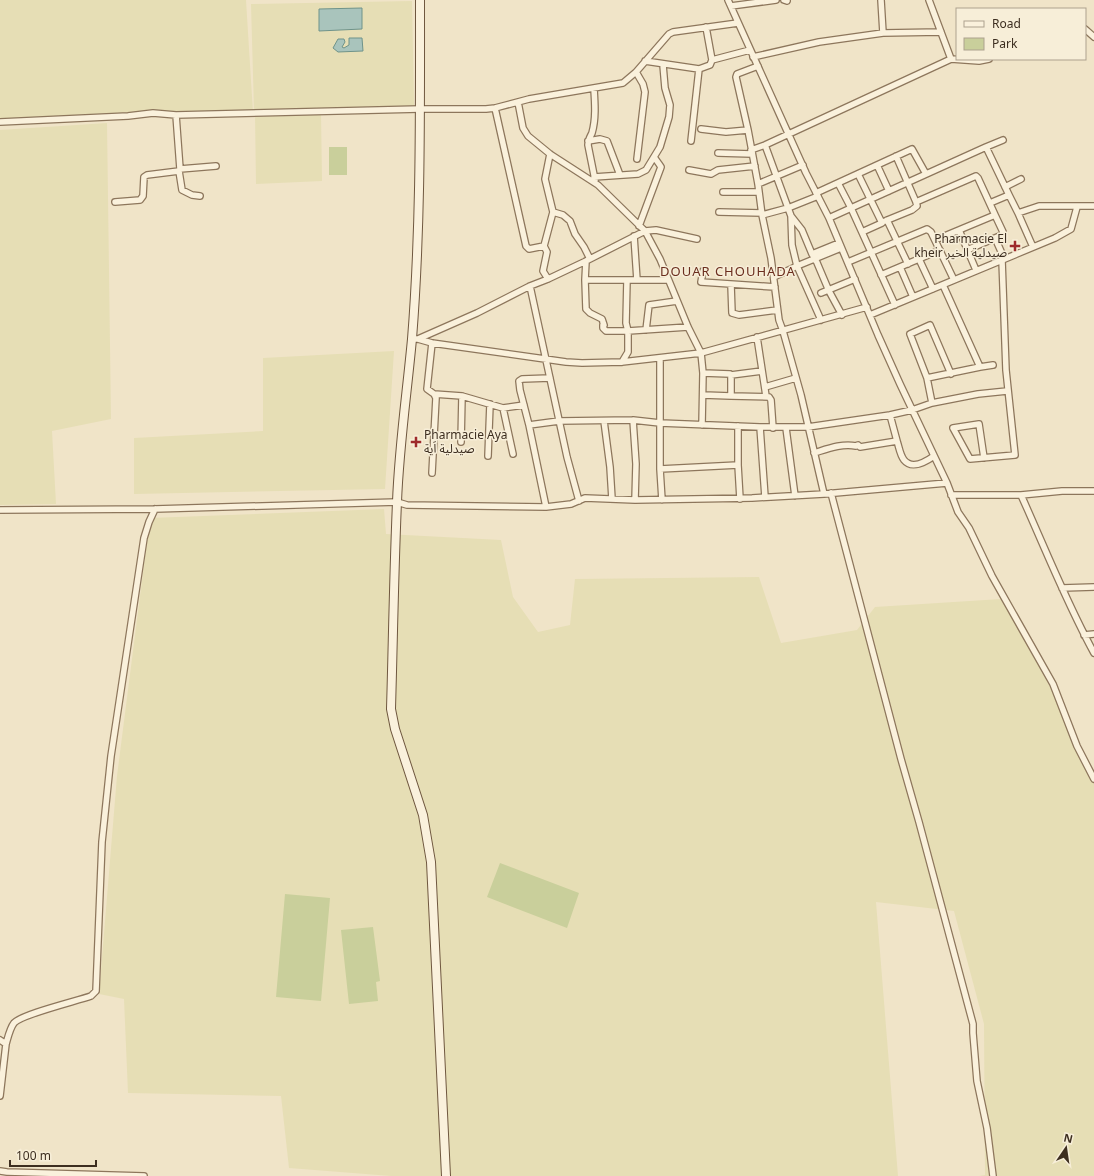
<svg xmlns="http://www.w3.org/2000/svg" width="1094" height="1176" font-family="Georgia,'Noto Sans Arabic',serif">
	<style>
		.farmland { fill: #e6deb5 }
		.green { fill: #c9cf9b }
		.water { fill: #a9c4bc; stroke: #6f938a }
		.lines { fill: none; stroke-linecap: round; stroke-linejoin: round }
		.street-casing { stroke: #8d765c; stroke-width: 8 }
		.secondary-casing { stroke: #6f573f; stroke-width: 10 }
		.street { stroke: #faf1dc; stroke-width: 5.5 }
		.secondary { stroke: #faf1dc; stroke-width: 8 }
		.poi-dot { fill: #9e2a2b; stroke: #f7eed8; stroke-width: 1.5 }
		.labels { text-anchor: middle; stroke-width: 3; stroke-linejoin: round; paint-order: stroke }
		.poi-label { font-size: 12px; fill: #3d2e20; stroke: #f7eed8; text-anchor: end }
		.neighbourhood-label { font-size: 13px; letter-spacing: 1px; fill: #6b2e1e; stroke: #f7eed8 }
	</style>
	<rect width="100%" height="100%" fill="#f0e4c8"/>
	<path class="farmland" d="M0 0H246L253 113 0 122Z
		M412 1 414 106 254 110 251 4Z
		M321 113 322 181 256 184 255 115Z
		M107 123 111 419 52 431 56 504 0 505V130Z
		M394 351 385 489 134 494V438L263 431V358Z
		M384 509 386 534 501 540 513 597 538 632 570 625 575 579 759 577 781 643 857 630 875 607 1001 599 1047 681 1094 781V1176H979L985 1175 984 1024 954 911 876 902 898 1176H391L289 1168 281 1096 128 1093 124 999 99 994 117 776 150 518Z"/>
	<path class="green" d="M329 147H347V175H329Z
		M500 863 579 893 567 928 487 897Z
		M285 894 330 898 321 1001 276 997Z
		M373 927 380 981 376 982 378 1001 349 1004 341 930Z"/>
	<path class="water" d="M362 8V29L319 31V9Z
		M349 38H362L363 51 338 52 333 48 338 39H344L345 42 342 47 344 48 349 45Z"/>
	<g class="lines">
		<g class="street-casing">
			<path id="street" d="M728 0 806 173 829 218 878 335 900 384 947 483 958 512 969 528 992 576 1053 684 1077 746 1094 779
				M784 0 787 1V0
				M881 0 883 33
				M929 0 951 59
				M731 6 776 0
				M1085 29 1094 37
				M753 57 819 42 883 33 941 32
				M712 60 750 50
				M645 61 699 69 710 65 712 60 706 27
				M758 66 737 74 736 77 748 130 758 184 762 215 771 258 779 320 783 331 801 395 824 494
				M636 72 643 84 645 92 637 159
				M594 89C595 104 596 119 592 133 590 137 588 140 588 145L595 180
				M518 102 523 128 528 136 550 154 598 185 645 231 660 259 688 327 701 353 703 373 730 374 731 375V396L769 397 771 400 773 428
				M495 108 526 246 529 249 544 246
				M0 122 128 116 153 113 176 115 420 109H486L495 108 529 99 623 83 636 72 669 34 673 32 738 23
				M701 129 726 132 748 130
				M588 141 600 139 607 141 620 175
				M691 141 699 69
				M765 145 791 216 802 230 812 254 815 258 829 291 842 315
				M986 147 1009 195
				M751 150 765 145 951 59 979 61 989 59
				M718 153 752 154
				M896 156 916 202 976 176 978 178 995 215
				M877 165 889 191
				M180 169 216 166
				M689 170 711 174 718 170 755 166
				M179 171 182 190 192 195 200 196
				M858 174 882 223 862 232
				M594 177 638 174 646 170 660 147 669 117 670 105 665 88 663 65
				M838 183 851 208 895 305
				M758 184 803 165
				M1005 187 1021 179
				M723 192H759
				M816 193 912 149 926 174
				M115 202 140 200 143 196 144 177 147 175 179 171 180 169 176 115
				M990 203 1009 195 1018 213 1033 247
				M553 212 563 215 570 221 575 234 584 247 590 259
				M719 212 762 213
				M1018 213 1039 206H1094
				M762 215 788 208 818 196
				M791 216 792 245 797 266 821 320
				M829 218 986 147 1003 140
				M887 220 908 264
				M885 221 912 210 917 206 916 202
				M639 226 661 167 659 164 654 157
				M959 230 976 270
				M634 236 637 280
				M935 240 995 215 1003 232 1002 235 995 238 1004 258
				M967 250 995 238
				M812 254 839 243
				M919 259 933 289
				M586 261 585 280 586 309 590 313 602 319 604 325H603V328L606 331H628L626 323 627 280
				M848 262 927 229 931 232 954 280
				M900 267 913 297
				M703 271 701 282 775 287
				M881 275 940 250
				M774 277 797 266 841 248
				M548 279 543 271 547 252 544 246 553 212 545 179 550 154
				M585 280H668
				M731 285 732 313 739 315 777 310
				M943 285 980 367 993 365
				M530 286 567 457 579 501
				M821 293 855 279
				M870 315 1055 238 1071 229 1077 207
				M646 330 649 305 677 301
				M757 337 766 396
				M412 339H418L432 343 566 362 582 363 622 362 701 353 867 307
				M418 339 477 313 530 286 548 279 586 261 645 231 656 230 697 239
				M660 358V469L738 465V426
				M622 362 628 352V331L688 327
				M731 375 762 371
				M550 378 522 379 519 381 520 390 529 425 559 421 633 420 660 423 760 427H808L890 415 912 410 932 403 978 394 1007 391
				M927 378 910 334 930 325 951 374
				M765 387 796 378
				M434 394 462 396 503 408 524 405
				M703 395 731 396
				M932 403 927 378 980 367
				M503 408 513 454
				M633 420 636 464 635 500
				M604 421 610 467 612 499
				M529 425 546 507
				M702 425 703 373
				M760 427 765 497
				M786 428 795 496
				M897 441C899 447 900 455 904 460 912 470 927 461 934 456
				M461 442 462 396
				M814 453C827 449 842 443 856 446L858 445 860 447 897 441 890 415
				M488 456 490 404
				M984 458 979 424 953 428 970 459 1015 455 1006 370 1002 260
				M738 465 740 499
				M660 469 662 500
				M432 473 436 398 434 394 427 389 432 343
				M1094 491H1062L1021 495C1045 548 1066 602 1094 653
				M831 493 901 759 919 822 973 1024V1033L977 1081 987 1128 993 1176
				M951 495H1021
				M0 510 155 509 397 502 407 505 546 507 571 504 585 498 635 500 752 498 824 494 947 483
				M1062 588 1094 587
				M1084 635 1094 634
				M0 1040 6 1044 0 1096
				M6 1044C8 1037 10 1028 14 1023 22 1014 77 1001 91 996L96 991 102 842 111 756 144 538 149 522 155 509
				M0 1171 7 1172 144 1176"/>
		</g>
		<g class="secondary-casing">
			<path id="secondary" d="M420 0C420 113 421 226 412 339 407 393 399 447 397 502 394 571 393 640 391 709L395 729 423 815 431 862 446 1176"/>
		</g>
		<use href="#street" class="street"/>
		<use href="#secondary" class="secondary"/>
	</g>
	<g class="poi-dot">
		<path d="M1013 240h4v4h4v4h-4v4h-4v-4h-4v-4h4z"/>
		<path d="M414 436h4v4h4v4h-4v4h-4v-4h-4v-4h4z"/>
	</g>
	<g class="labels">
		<g class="poi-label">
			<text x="1007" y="243">Pharmacie El<tspan x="1007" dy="14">kheir صيدلية الخير</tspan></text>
			<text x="424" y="439" text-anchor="start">Pharmacie Aya<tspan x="424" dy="14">صيدلية اَية</tspan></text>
		</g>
		<g class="neighbourhood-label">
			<text x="728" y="276">DOUAR CHOUHADA</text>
		</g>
	</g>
	<rect x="956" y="8" width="130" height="52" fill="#f7eed8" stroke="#ada18e"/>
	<rect x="964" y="21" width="20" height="6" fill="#faf1dc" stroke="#ada18e"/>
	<text x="992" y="28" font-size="12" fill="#3d2e20">Road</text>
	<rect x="964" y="38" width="20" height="12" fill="#c9cf9b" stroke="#ada18e"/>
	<text x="992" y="48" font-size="12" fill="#3d2e20">Park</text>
	<g transform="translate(1066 1148) rotate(13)" stroke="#f7eed8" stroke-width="3" paint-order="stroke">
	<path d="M0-3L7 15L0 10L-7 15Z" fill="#3d2e20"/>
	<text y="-6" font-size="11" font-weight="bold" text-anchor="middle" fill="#3d2e20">N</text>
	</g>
	<path d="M10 1160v6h86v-6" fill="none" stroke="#3d2e20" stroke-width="2"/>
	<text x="16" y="1160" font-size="12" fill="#3d2e20" stroke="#f7eed8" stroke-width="3" paint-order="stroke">100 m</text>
</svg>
